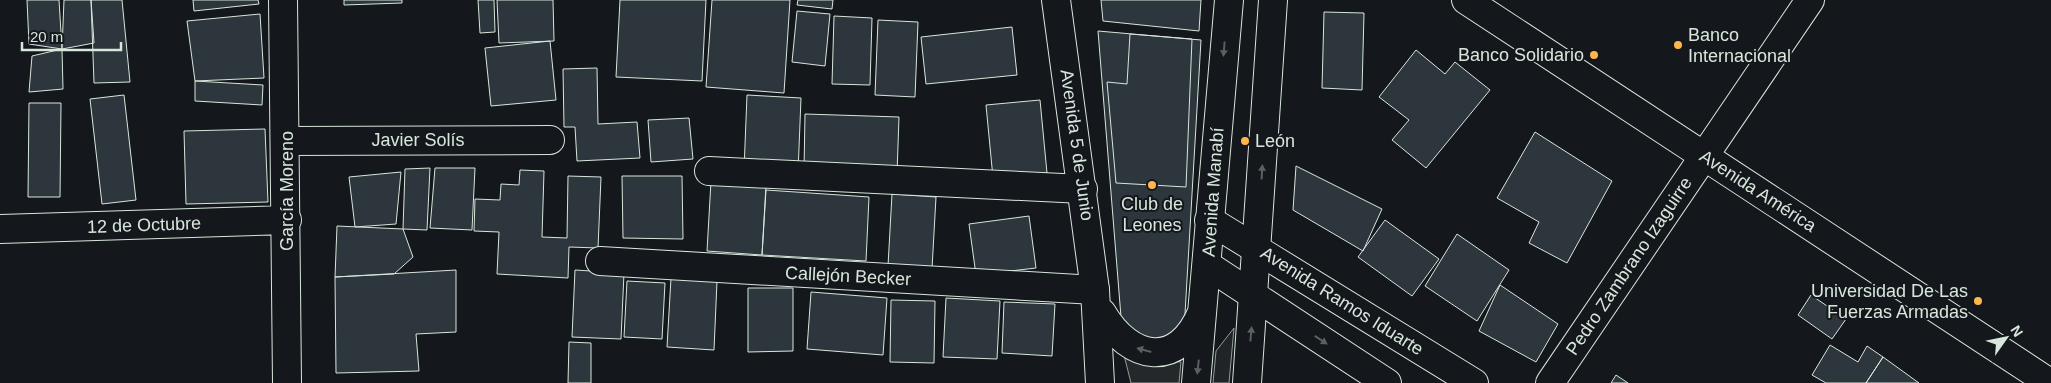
<svg xmlns="http://www.w3.org/2000/svg" width="2051" height="383" font-family="Arial,sans-serif">
	<style>
		.green { fill: #202428; stroke: #939e99 }
		.parking { fill: #24282b; stroke: #939e99 }
		.building { fill: #2c363c; stroke: #d8e6dc }
		.lines { fill: none; stroke-linecap: round; stroke-linejoin: round }
		.minor-casing { stroke: #d8e6dc; stroke-width: 30 }
		.tertiary-casing { stroke: #d8e6dc; stroke-width: 30 }
		.secondary-casing { stroke: #d8e6dc; stroke-width: 30 }
		.minor { stroke: #14181c; stroke-width: 28 }
		.tertiary { stroke: #14181c; stroke-width: 28 }
		.secondary { stroke: #14181c; stroke-width: 28 }
		.oneway { fill: #59605f }
		.poi-dot { fill: #ffb74d; stroke: #14181c; stroke-width: 2 }
		.labels { text-anchor: middle; stroke-width: 4; stroke-linejoin: round; paint-order: stroke }
		.poi-label { font-size: 18px; fill: #d8e6dc; stroke: #14181c; text-anchor: start }
		.street-label { font-size: 18px; fill: #d8e6dc; stroke: #14181c }
	</style>
	<rect width="100%" height="100%" fill="#14181c"/>
	<path class="green" d="M1234 328 1229 383H1213L1216 351Z"/>
	<path class="parking" d="M1124 355 1181 362 1179 383H1131Z"/>
	<path class="building" d="M27 0H59L62 49 29 44Z
		M64 0H91L94 43 62 49Z
		M91 0H122L130 82 94 83Z
		M193 0H258L259 4 194 11Z
		M344 0H402V3L344 5Z
		M478 0H494L495 32 480 33Z
		M497 0H553L554 41 499 43Z
		M620 0H706L702 81 616 77Z
		M712 0H790L784 93 706 87Z
		M798 0H833L832 9 797 5Z
		M1101 0H1201L1199 31 1103 21Z
		M797 11 830 14 825 66 792 62Z
		M1324 12 1364 13 1362 90 1322 88Z
		M260 14 264 78 195 81 187 21Z
		M834 16 872 18 870 85 832 84Z
		M878 20 918 22 915 97 875 95Z
		M1012 27 1017 75 926 84 921 37Z
		M1098 31 1201 40 1185 314 1181 325 1162 341 1139 338 1121 317Z
		M1130 34 1192 39 1186 187 1116 183 1107 82 1127 84Z
		M550 41 556 100 491 106 485 48Z
		M62 49 63 89 29 92 32 56Z
		M1416 50 1445 74 1455 62 1490 90 1426 168 1392 140 1409 120 1379 97Z
		M597 68 598 124 637 122 640 158 577 161 575 127H564L563 69Z
		M195 81 263 85 262 105 195 101Z
		M124 95 136 200 102 204 90 99Z
		M747 95 801 98 798 173 744 170Z
		M1040 100 1047 173 993 178 986 105Z
		M29 103H61L60 197H28Z
		M805 114 899 117 897 174 804 170Z
		M689 118 693 159 651 162 648 120Z
		M265 129 268 202 186 204 184 131Z
		M1535 132 1612 181 1567 263 1529 243 1539 222 1497 198Z
		M1296 166 1382 209 1363 251 1293 210Z
		M430 168 427 230 403 229 405 169Z
		M435 168H475L472 230 430 228Z
		M520 170 544 171 542 237 567 238 568 176 601 177 598 248 569 247 568 278 497 274 499 232 474 231 475 199 500 200 501 184 519 185Z
		M401 172 396 224 355 227 349 177Z
		M622 176H682L683 239 623 238Z
		M711 181 766 185 762 255 707 251Z
		M766 190 869 197 866 261 762 255Z
		M892 194 936 197 932 269 888 266Z
		M1029 216 1036 268 976 275 969 224Z
		M1385 220 1439 259 1412 296 1358 257Z
		M337 226 403 229 413 257 394 274 335 277Z
		M1457 234 1509 270 1477 321 1425 286Z
		M456 270V332L416 334 419 371 336 373 335 277Z
		M575 270 624 273 621 339 572 337Z
		M671 278 717 281 714 350 667 347Z
		M627 281 665 283 662 339 624 337Z
		M1500 285 1558 324 1536 362 1479 331Z
		M748 288H793V351L748 352Z
		M811 292 887 298 883 355 807 349Z
		M1811 295 1846 319 1832 339 1798 315Z
		M946 298 1000 301 997 359 943 357Z
		M891 300 935 301 934 363 890 362Z
		M1004 302 1055 304 1052 356 1002 353Z
		M569 342 591 343V383H568Z
		M1830 345 1858 362 1867 346 1883 357 1866 383H1826L1812 375Z
		M1883 357 1919 383H1866Z
		M1616 375 1628 383H1611Z"/>
	<g class="lines">
		<g class="minor-casing">
			<path id="minor" d="M283 0 287 383
				M287 141 550 140
				M709 171 1083 189
				M1209 220 1474 383
				M0 229 287 220
				M600 261 1095 290
				M1207 265 1387 383
				M1550 383 1810 0"/>
		</g>
		<g class="tertiary-casing">
			<path id="tertiary" d="M1056 0 1095 290 1100 383
				M1466 0 2050 383"/>
		</g>
		<g class="secondary-casing">
			<path id="secondary" d="M1102 313C1130 361 1178 370 1202 312
				M1196 383 1229 0
				M1247 383 1273 0"/>
		</g>
		<use href="#minor" class="minor"/>
		<use href="#tertiary" class="tertiary"/>
		<use href="#secondary" class="secondary"/>
	</g>
	<defs><path id="oneway-solid" d="M-6-.8H1V-3.2L6.5 0L1 3.2V.8H-6Z" transform="scale(1.25)"/></defs>
	<g class="oneway">
		<use href="#oneway-solid" transform="translate(1224 49) rotate(95)"/>
		<use href="#oneway-solid" transform="translate(1262 172) rotate(-87)"/>
		<use href="#oneway-solid" transform="translate(1251 334) rotate(-85)"/>
		<use href="#oneway-solid" transform="translate(1321 340) rotate(33)"/>
		<use href="#oneway-solid" transform="translate(1144 350) rotate(-165)"/>
		<use href="#oneway-solid" transform="translate(1198 367) rotate(96)"/>
	</g>
	<g class="poi-dot">
		<circle cx="1678" cy="45" r="5"/>
		<circle cx="1594" cy="55" r="5"/>
		<circle cx="1245" cy="141" r="5"/>
		<circle cx="1152" cy="185" r="5"/>
		<circle cx="1978" cy="301" r="5"/>
	</g>
	<g class="labels">
		<g class="poi-label">
			<text x="1688" y="41">Banco<tspan x="1688" dy="21">Internacional</tspan></text>
			<text x="1584" y="61" text-anchor="end">Banco Solidario</text>
			<text x="1255" y="147">León</text>
			<text x="1152" y="210" text-anchor="middle">Club de<tspan x="1152" dy="21">Leones</tspan></text>
			<text x="1968" y="297" text-anchor="end">Universidad De Las<tspan x="1968" dy="21">Fuerzas Armadas</tspan></text>
		</g>
		<g class="street-label">
			<text x="418" y="146">Javier Solís</text>
			<text transform="translate(1077 145) rotate(82)" y="6">Avenida 5 de Junio</text>
			<text transform="translate(287 191) rotate(-90)" y="6">García Moreno</text>
			<text transform="translate(1758 191) rotate(33)" y="6">Avenida América</text>
			<text transform="translate(1213 192) rotate(-86)" y="6">Avenida Manabí</text>
			<text transform="translate(144 225) rotate(-2)" y="6">12 de Octubre</text>
			<text transform="translate(1629 266) rotate(-56)" y="6">Pedro Zambrano Izaguirre</text>
			<text transform="translate(848 276) rotate(3)" y="6">Callejón Becker</text>
			<text transform="translate(1342 301) rotate(32)" y="6">Avenida Ramos Iduarte</text>
		</g>
	</g>
	<g transform="translate(2006 338) rotate(57)" stroke="#14181c" stroke-width="4" paint-order="stroke">
	<path d="M0-4L9 19L0 12L-9 19Z" fill="#d8e6dc"/>
	<text y="-8" font-size="14" font-weight="bold" text-anchor="middle" fill="#d8e6dc">N</text>
	</g>
	<path d="M22 42v8h99v-8" fill="none" stroke="#d8e6dc" stroke-width="2.5"/>
	<text x="30" y="42" font-size="15" fill="#d8e6dc" stroke="#14181c" stroke-width="4" paint-order="stroke">20 m</text>
</svg>
